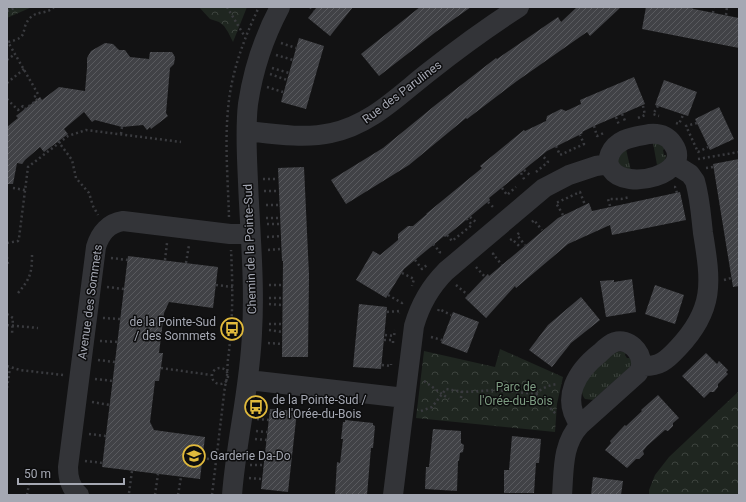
<svg xmlns="http://www.w3.org/2000/svg" width="746" height="502" font-family="Roboto,sans-serif">
	<style>
		.grass { fill: url(#grass-tufts) }
		.park { fill: url(#park-crowns) }
		.building { fill: url(#building-hatch) }
		.lines { fill: none; stroke-linecap: round; stroke-linejoin: round }
		.path { stroke: #3a3b3f; stroke-width: 2.5; stroke-dasharray: 2 3; stroke-linecap: butt }
		.minor { stroke: #333438; stroke-width: 20 }
		.labels { text-anchor: middle; stroke-width: 3; stroke-linejoin: round; paint-order: stroke }
		.street-label { font-size: 12px; fill: #a5a8b3; stroke: #0d0d0e }
		.poi-label { font-size: 12px; fill: #a5a8b3; stroke: #0d0d0e; text-anchor: start }
		.park-label { font-size: 12px; fill: #7d9c82; stroke: #0d0d0e }
	</style>
	<defs>
		<pattern id="grass-tufts" width="24" height="20" patternUnits="userSpaceOnUse"><rect width="24" height="20" fill="#1f2620"/><path d="M3 7l-1-3M5 7V3M7 7l1-3M15 17l-1-3M17 17v-4M19 17l1-3" fill="none" stroke="#3d433e"/></pattern>
		<pattern id="park-crowns" width="20" height="18" patternUnits="userSpaceOnUse"><rect width="20" height="18" fill="#1f2620"/><path d="M2 6a3 3 0 1 1 6 0M12 15a3 3 0 1 1 6 0" fill="none" stroke="#3d433e"/></pattern>
		<pattern id="building-hatch" width="6" height="6" patternUnits="userSpaceOnUse"><rect width="6" height="6" fill="#414246"/><path d="M-1 1l2-2M0 6l6-6M5 7l2-2" fill="none" stroke="#595a5e"/></pattern>
	</defs>
	<rect width="100%" height="100%" fill="#121213"/>
	<path class="grass" d="M653 143 660 144 665 149 663 150 664 155H666L665 161 657 165Z
		M626 149 631 171 619 165C616 157 620 154 626 149Z
		M617 351 626 352 625 355 627 358H631V364L630 367 593 400 585 399C572 384 607 359 617 351Z"/>
	<path class="park" d="M7 7H32L7 18Z
		M199 7H247L233 42 228 32 224 26 219 22 210 19Z
		M500 349 563 377 557 404 555 432 416 418 424 351 495 367Z
		M739 391V495H649V490L655 475 669 457Z"/>
	<path class="building" d="M317 7H353L330 36 308 18Z
		M420 7H471L437 31 379 76 361 54Z
		M577 7H621L590 36 587 32 517 81 467 119 466 118 409 165 346 204 331 180 383 148 438 103 496 58 497 59 558 17 561 22Z
		M646 7H684L739 18V48L642 29Z
		M299 38 324 46 306 109 281 102Z
		M105 43 113 44 119 50H125L130 57 149 59 150 52H172L175 57 174 64 170 68 166 113 168 116 151 129 150 127 147 130 143 125 122 127 95 120 92 122 84 112 64 129 68 134 44 152 40 147 25 160 22 164 17 163 13 184H7V127L18 118 16 116 40 97 42 100 59 87 85 91 87 68V58L91 51Z
		M634 77 645 104 594 126 582 132 583 133 547 151 489 198 490 200 455 229 445 237 444 236 404 269 386 298 356 280 373 251 380 255 398 240V234L408 226H413L427 214H426L482 168 480 166 524 130 525 131 546 121 547 116 561 109 566 111 581 104 580 100Z
		M664 80 697 92 688 116 655 105Z
		M719 107 734 139 710 150 695 119Z
		M739 159V286L733 287 713 164Z
		M304 167 309 275 308 357H282L283 261H282L278 168Z
		M680 192 686 220 612 235 610 225 568 244 516 288 515 286 486 318 465 298 488 274 489 276 558 218 589 203 592 211Z
		M128 256 218 267 213 308 169 302 164 313 159 353H163L159 381H155L150 422 154 430 205 437 200 479 102 467Z
		M632 279 636 312 606 317 600 281 614 280V282Z
		M655 285 684 295 675 324 645 314Z
		M581 297 600 320 571 343 552 367 529 350 548 325Z
		M359 304 387 307 381 369 353 367Z
		M453 312 479 322 467 353 441 343Z
		M706 353 717 364 719 361 728 370 726 372 728 374 718 384V387L714 392H710L704 398 682 376Z
		M658 395 679 418 673 423V426L668 431 665 430 647 446 643 451 644 454 639 459H636L627 468 605 450 611 443 610 441 625 425 626 426 642 411 641 410Z
		M270 409 297 411 288 492 261 489Z
		M345 420 373 423V425L375 426 373 448H371L367 495H335L337 462 340 463 343 439H341L343 422H345Z
		M433 429 461 431V443L464 445 463 452 460 453 459 461H458L457 491 425 489 426 467H429Z
		M512 436 541 439 539 463H536L534 493H504V470H509Z
		M593 477 623 481 621 495H591Z"/>
	<g class="lines">
		<path class="path" d="M227 7 245 37
			M310 7 314 11
			M691 9 692 7
			M7 11 17 7
			M713 13 714 7
			M726 15 727 7
			M281 43 296 48
			M276 55 293 60
			M7 60 15 54
			M272 68 289 73
			M270 74 287 80
			M7 83 24 69
			M267 87 283 92
			M7 99 18 110 23 106 25 109 37 100 34 97 38 94 8 42C31 37 19 30 30 18 36 11 48 14 54 7
			M658 106 653 114 659 116
			M622 114 626 123
			M616 117 619 125
			M638 118 645 115 643 106
			M676 123 679 124 683 115
			M697 123 686 126 698 152 708 147
			M594 126 597 136 604 133
			M121 134 122 127
			M58 141 72 160 76 178 89 193 93 206 98 215
			M556 146 560 155 584 144 580 135
			M698 159 739 152
			M706 168 713 167
			M524 170 531 176
			M536 172 548 162 542 155
			M521 173 525 181
			M263 179H278
			M674 187H675L677 193
			M13 188 25 190
			M502 188 507 195 516 187
			M264 191H279
			M488 202 493 207 492 208
			M266 205H279
			M610 206 608 199H621L630 197
			M563 215 556 203 580 192 585 205
			M229 217C228 179 224 139 229 100 233 68 245 36 259 7
			M470 217 476 222 477 221
			M266 218H280
			M532 222 534 220 542 230
			M267 224H280
			M519 233 517 235 525 245
			M447 235 452 241 472 225 467 219
			M267 237 281 236
			M510 240 512 239 521 248
			M7 243 18 241 19 238 28 167 68 136 86 130 181 142
			M433 244 440 252 439 254
			M268 250 281 249
			M494 253 493 254 502 265
			M7 257 8 264
			M111 258 128 260
			M165 260 167 243
			M415 260 422 269 428 264
			M186 263 189 245
			M476 267 485 277
			M402 273 414 279 412 286
			M724 280 731 278
			M216 285 233 287
			M269 285H283
			M456 285 468 295
			M107 287 124 289
			M18 293C30 279 32 273 32 255
			M388 295 402 303 404 301
			M269 298H282
			M269 304 282 305
			M438 311 439 309 451 315
			M387 312 400 311 399 313
			M7 314 13 318 12 334
			M103 318 120 319
			M269 324H282
			M7 325 38 328
			M269 330 282 332
			M385 335 394 336 395 330
			M431 337 442 340
			M384 340H393V346
			M100 341 118 342
			M268 343 282 344
			M98 360 115 362
			M382 365 391 366V364
			M7 366 20 370 63 375
			M212 376a8 8 0 1 1 16 0a8 8 0 1 1-16 0Z
			M161 368 211 375
			M95 379 113 381
			M424 381 449 399
			M7 388 10 368
			M536 394C541 388 550 385 557 384
			M461 398 462 389
			M92 402 110 405
			M421 411 432 407 446 389 464 392 495 390 536 394 557 415
			M257 419 269 420
			M256 431 267 432
			M89 434 106 436
			M255 439 267 440
			M202 458 216 460
			M253 458 265 459
			M85 461 103 463
			M250 465H264
			M249 478 262 479
			M129 493 132 471
			M27 495 29 484
			M155 495 158 474
			M178 495 181 477
			M212 495 225 386C228 377 227 368 228 359 233 322 233 287 231 250"/>
		<path class="minor" d="M247 131C273 134 305 139 331 133 371 125 399 95 430 71 459 48 488 27 519 7
			M649 134C659 133 667 135 673 144 694 174 626 192 611 169 608 165 608 159 610 154 617 138 634 137 649 134Z
			M641 366C659 367 666 361 678 348 715 309 711 282 703 233 701 216 700 198 695 181L690 174 674 164
			M248 380 405 398
			M79 495C70 488 68 478 68 467L96 247C100 233 109 223 123 221L230 234H250
			M232 495C236 441 250 388 252 333 255 283 250 232 248 182 247 157 245 130 248 104 253 70 264 37 280 7
			M393 495 414 326C420 305 430 287 446 271L544 188 569 175 596 166 609 164
			M562 495C564 470 562 444 580 425L638 373C639 371 641 368 641 365 642 351 628 338 615 342 609 344 604 349 600 353 577 371 560 398 580 425"/>
	</g>
	<defs>
		<g id="bus-ring" transform="scale(1.15)"><circle r="9.5" fill="#0d0d0e" stroke="#e1ba3c" stroke-width="1.5"/><path d="M-5-6H5V4H4V6H2V4H-2V6H-4V4H-5ZM-3.5-4V0h7V-4ZM-3.5 1.2v1.5H-2V1.2ZM2 1.2v1.5H3.5V1.2Z" fill="#e1ba3c"/></g>
		<g id="school-ring" transform="scale(1.15)"><circle r="9.5" fill="#0d0d0e" stroke="#e1ba3c" stroke-width="1.5"/><path d="M0-5L7-2L0 1L-7-2ZM-4 1L0 2.5L4 1V4Q0 6-4 4Z" fill="#e1ba3c"/></g>
	</defs>
	<g fill-rule="evenodd">
		<use href="#bus-ring" x="232" y="329"/>
		<use href="#bus-ring" x="256" y="407"/>
		<use href="#school-ring" x="194" y="456"/>
	</g>
	<g class="labels">
		<g class="street-label">
			<text transform="translate(402 92) rotate(-37)" y="4">Rue des Parulines</text>
			<text transform="translate(250 249) rotate(-92)" y="4">Chemin de la Pointe-Sud</text>
			<text transform="translate(90 302) rotate(-82)" y="4">Avenue des Sommets</text>
		</g>
		<g class="poi-label">
			<text x="216" y="326" text-anchor="end">de la Pointe-Sud<tspan x="216" dy="14">/ des Sommets</tspan></text>
			<text x="272" y="404">de la Pointe-Sud /<tspan x="272" dy="14">de l'Orée-du-Bois</tspan></text>
			<text x="210" y="460">Garderie Da-Do</text>
		</g>
		<g class="park-label">
			<text x="516" y="391">Parc de<tspan x="516" dy="14">l'Orée-du-Bois</tspan></text>
		</g>
	</g>
	<rect width="746" height="502" fill="none" stroke="#a5a8b3" stroke-width="16"/>
	<path d="M18 478v6h106v-6" fill="none" stroke="#a5a8b3" stroke-width="2"/>
	<text x="24" y="478" font-size="12" fill="#a5a8b3" stroke="#0d0d0e" stroke-width="3" paint-order="stroke">50 m</text>
</svg>
